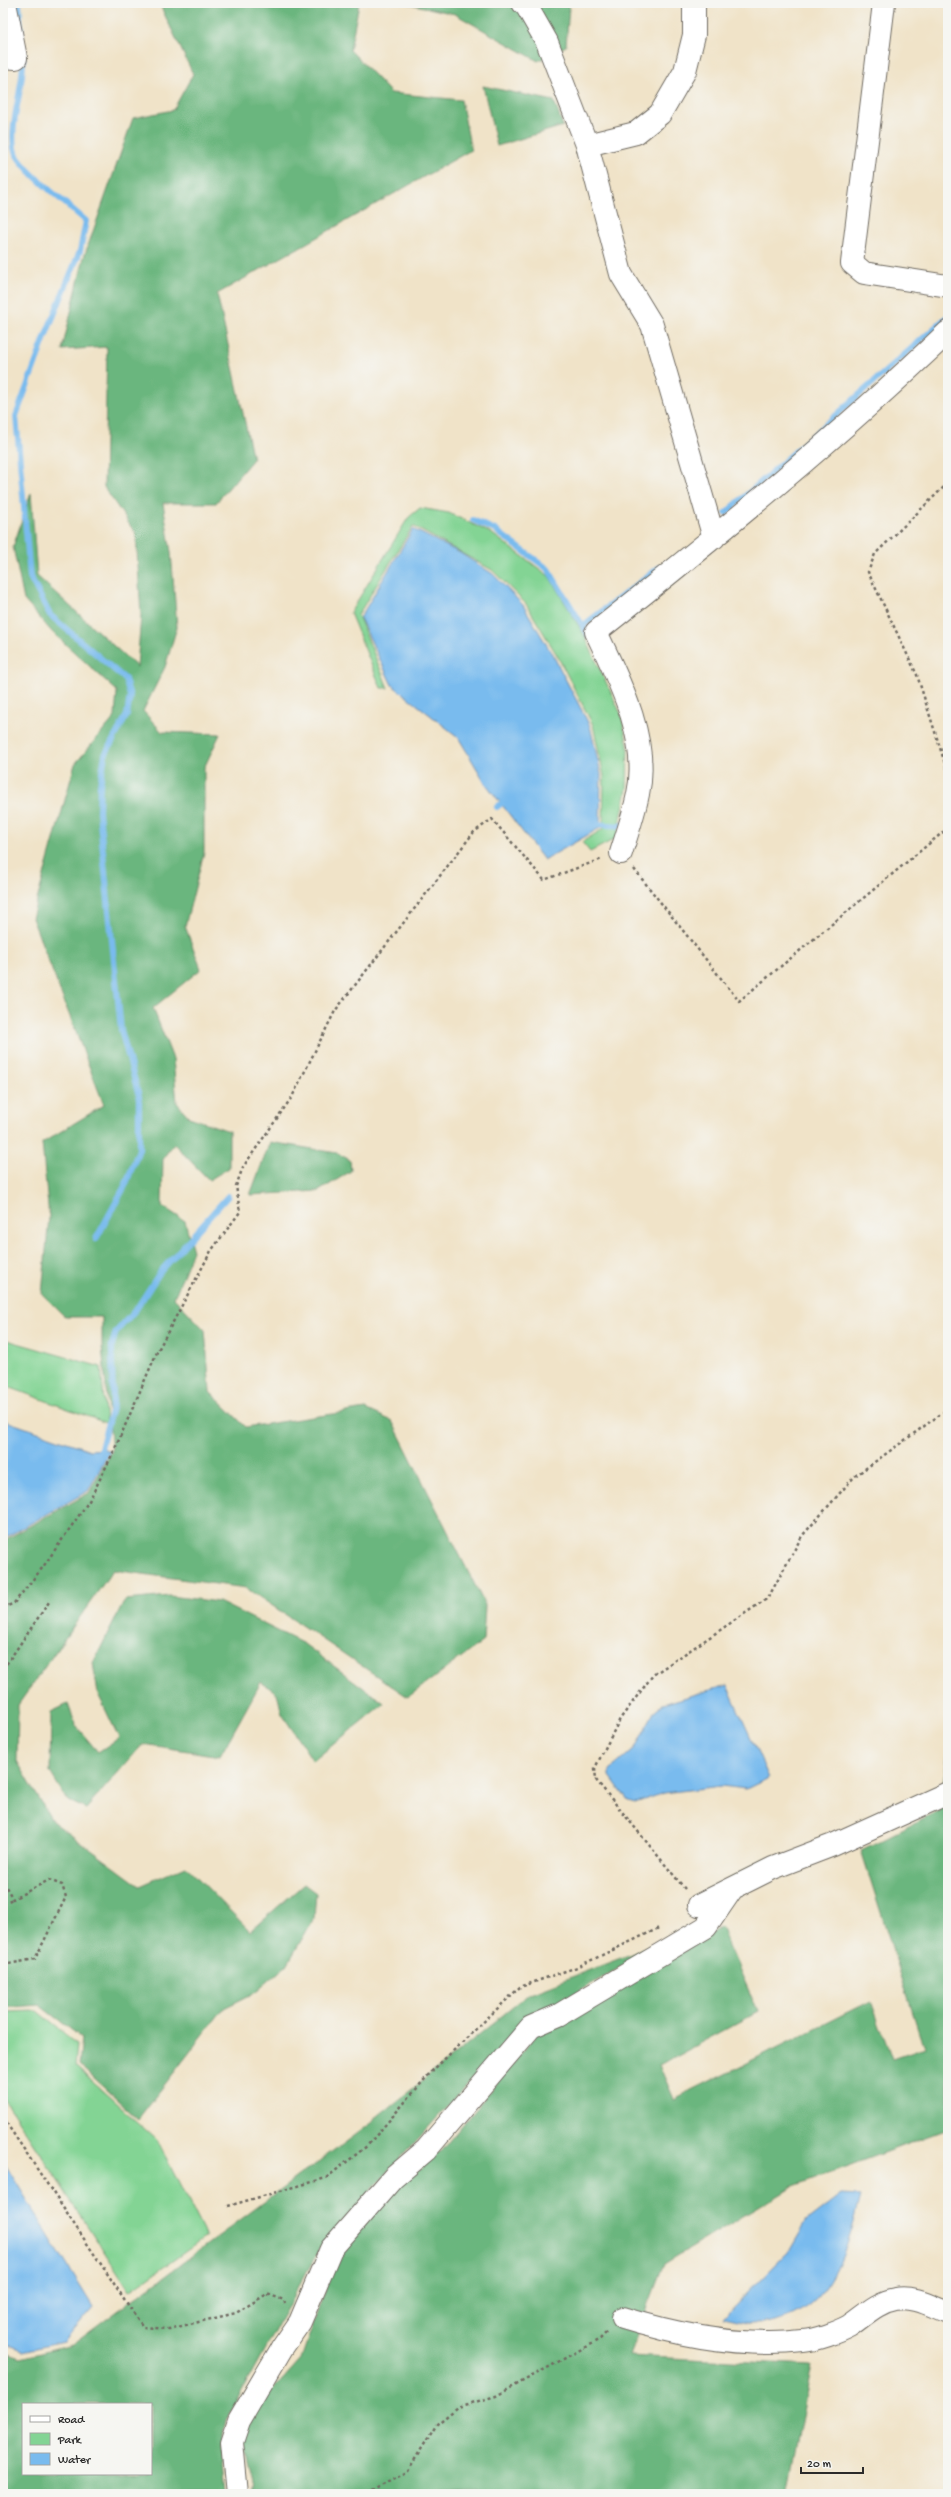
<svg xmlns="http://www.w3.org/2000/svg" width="951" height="2497" font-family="'Gochi Hand',sans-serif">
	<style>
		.green { fill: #83d494; stroke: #578060 }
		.forest { fill: #6ab67e; stroke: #4a7054; fill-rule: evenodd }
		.water { fill: #79bbee; stroke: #52738c }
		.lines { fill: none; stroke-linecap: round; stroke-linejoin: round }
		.stream { stroke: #79bbee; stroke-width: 6 }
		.street-casing { stroke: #706b62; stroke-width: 24 }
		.path { stroke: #706b62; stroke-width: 2.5; stroke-dasharray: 3 3; stroke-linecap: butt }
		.street { stroke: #fff; stroke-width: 22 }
	</style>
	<rect width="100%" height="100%" fill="#f6f6f2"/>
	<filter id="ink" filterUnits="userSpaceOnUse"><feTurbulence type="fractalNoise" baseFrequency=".025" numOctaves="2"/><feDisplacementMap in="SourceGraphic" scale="8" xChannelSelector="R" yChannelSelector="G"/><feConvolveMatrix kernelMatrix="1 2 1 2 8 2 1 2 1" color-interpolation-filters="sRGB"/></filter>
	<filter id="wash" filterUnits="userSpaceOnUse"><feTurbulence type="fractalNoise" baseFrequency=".012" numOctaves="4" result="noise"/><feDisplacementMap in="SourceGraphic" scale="16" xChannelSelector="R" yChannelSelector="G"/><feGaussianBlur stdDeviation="0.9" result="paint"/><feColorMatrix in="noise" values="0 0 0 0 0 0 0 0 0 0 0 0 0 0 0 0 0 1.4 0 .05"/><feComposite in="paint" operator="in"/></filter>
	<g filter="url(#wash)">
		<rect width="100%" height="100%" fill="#f0e3c8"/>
		<path class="green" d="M420 508 449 513 491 533 549 576 583 633 621 714 628 745 627 789 617 838 590 852 582 842 603 829 604 776 593 725 557 655 526 604 492 570 413 526 358 615 388 688H381L350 613 408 518Z
			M3 1339 101 1367 106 1423 3 1385Z
			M37 2011 77 2044 75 2066 157 2140 206 2237 130 2291 3 2097V2012Z"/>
		<path class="forest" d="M159 3H359L350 50 391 93 461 100 471 150 217 294 253 459 216 503H163L171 552 177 627 165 667 143 711 162 732 220 734 204 768V853L185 926 201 969 153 1008 173 1059 177 1103 189 1117 229 1131V1168L209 1180 174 1144 163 1158 162 1206 185 1221 193 1251 174 1298 205 1330 210 1392 246 1427 366 1409 392 1421 485 1605 483 1641 408 1697 246 1588 113 1570 18 1705 17 1761 52 1821 140 1886 186 1866 250 1931 304 1884 316 1893 314 1918 287 1965 256 1992 224 2008 138 2119 79 2065 82 2038 39 2005 3 2008V1541L89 1493 112 1451 102 1346V1317H65L42 1294 49 1217 42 1143 104 1105 32 918 75 764 115 717 117 691 52 632 24 600 13 547 31 493 37 576 137 667 141 615 136 534 104 487 107 347 62 350 84 257 133 118 173 110 193 74Z
			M406 3H564L569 7 566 46 538 61 455 14Z
			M483 86 554 101 563 126 497 146Z
			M270 1142 337 1153 350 1160 351 1171 319 1191 250 1195Z
			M170 1596 219 1602 304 1644 384 1703 313 1761 282 1714 277 1693 261 1682 220 1756 143 1744 86 1809 67 1800 50 1772 51 1712 68 1704 76 1726 98 1752 119 1738 98 1694 93 1663 125 1600Z
			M948 1751V2129L791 2187 664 2264 629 2356 812 2365 787 2494H250L252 2478 243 2442 252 2414 301 2359 337 2255 397 2189 440 2152 537 2034 597 2004 721 1927 758 2012 659 2065 674 2099 871 2001 892 2059 924 2048 861 1850 939 1811Z
			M670 1939 523 2023 321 2246 226 2420 221 2447 225 2494H3V2352L21 2358 72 2345 373 2121 530 1993ZM23 2404H151V2474H23Z"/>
		<path class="water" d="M413 529 460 553 493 574 523 605 555 659 590 726 601 774 600 828 544 860 486 784 458 737 392 685 360 618Z
			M3 1420 90 1450 105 1449 110 1451 88 1491 3 1539Z
			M727 1685 769 1778 746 1789 721 1786 664 1793 635 1803 628 1801 610 1776V1770L635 1748 655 1710 663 1704Z
			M3 2161 93 2307 63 2342 23 2351 3 2344Z
			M841 2195 861 2196C848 2246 833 2309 774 2321 769 2322 762 2324 756 2324 746 2324 734 2320 723 2318L790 2250 807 2221Z"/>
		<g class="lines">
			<path class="stream" d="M19 3 21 35
				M23 58C24 88 10 119 14 148 16 166 71 207 86 221L80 251 47 332 16 416 30 577 50 615 125 679 130 696 127 715 105 755 100 785 99 812 121 1030 139 1096V1149L126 1184 96 1239
				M726 513 948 316
				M473 520 495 530 548 569 589 636
				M584 625 659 568
				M497 807 507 799
				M593 824 623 826 624 824
				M99 1456 113 1404 112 1345 116 1332 137 1308 160 1272 228 1196"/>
		</g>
	</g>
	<g filter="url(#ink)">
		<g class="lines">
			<g class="street-casing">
				<path id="street" d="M523 3 527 7 547 42 587 145 621 274 652 325 714 538
					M884 3 852 263 864 273 948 286
					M3 57 16 58 5 3
					M587 145 636 133 660 114 685 71 694 35V3
					M621 853C627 834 634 814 638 794 650 740 619 680 596 632 717 536 836 439 948 332
					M699 1905 773 1868 833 1845 948 1793
					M623 2318C681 2336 742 2348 803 2341 816 2340 838 2332 849 2326 864 2316 877 2302 896 2299 913 2295 932 2306 948 2312
					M237 2494 232 2442 239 2421 282 2348 300 2322 331 2249 393 2178 426 2150 531 2027 559 2015 706 1927 732 1889"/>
			</g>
			<path class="path" d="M948 483 875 554 868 572 917 675 948 773
				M634 869 739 1001 948 828
				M3 1608 14 1603 43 1567 89 1501 114 1451 157 1352 211 1251 240 1212 236 1186 243 1167 292 1097 335 1011 474 832 492 819 544 880 602 859
				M3 1669 49 1602
				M3 1882 13 1899 49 1880 62 1885 66 1897 35 1959 3 1965
				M685 1889 596 1780 595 1768 620 1719 653 1675 768 1598 802 1536 855 1476 948 1409
				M3 1903 13 1899
				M3 2118 143 2327 169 2329 236 2313 267 2294 284 2300 285 2303
				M228 2206 326 2178 367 2146 431 2072 520 1987 577 1967 659 1928
				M366 2494 407 2472 437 2424 458 2407 496 2396 600 2339 608 2331"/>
			<use href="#street" class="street"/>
		</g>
	</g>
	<rect width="951" height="2497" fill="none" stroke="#f6f6f2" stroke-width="16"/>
	<rect x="22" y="2403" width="130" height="72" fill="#f6f6f2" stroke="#a5a5a2"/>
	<rect x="30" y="2416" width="20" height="6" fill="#ffffff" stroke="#a5a5a2"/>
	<text x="58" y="2423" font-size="12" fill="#2b2b2b">Road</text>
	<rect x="30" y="2433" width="20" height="12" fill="#83d494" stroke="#a5a5a2"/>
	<text x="58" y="2443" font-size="12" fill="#2b2b2b">Park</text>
	<rect x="30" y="2453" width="20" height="12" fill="#79bbee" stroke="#a5a5a2"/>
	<text x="58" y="2463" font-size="12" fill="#2b2b2b">Water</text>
	<path d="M801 2467v6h62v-6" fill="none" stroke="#2b2b2b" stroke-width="2"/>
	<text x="807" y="2467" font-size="12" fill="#2b2b2b" stroke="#f6f6f2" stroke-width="3" paint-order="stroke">20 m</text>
</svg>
